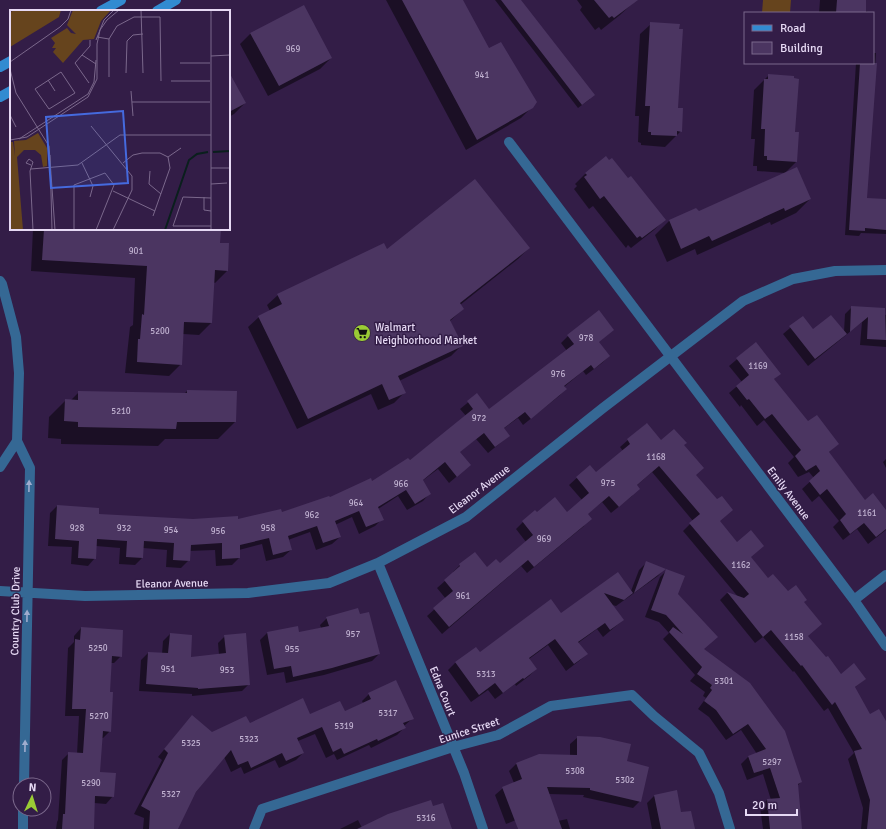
<svg xmlns="http://www.w3.org/2000/svg" width="886" height="829" font-family="Signika,sans-serif">
	<style>
		.green { fill: #66441d }
		.shadow { fill: #0007 }
		.building { fill: #4b3561 }
		.lines { fill: none; stroke-linecap: round; stroke-linejoin: round }
		.street { stroke: #356894; stroke-width: 10 }
		.secondary { stroke: #328bd1; stroke-width: 10 }
		.oneway { fill: #9facce }
		.labels { text-anchor: middle; stroke-width: 3; stroke-linejoin: round; paint-order: stroke }
		.number-label { font-size: 9px; fill: #bfb0cf }
		.poi-label { font-size: 11px; fill: #e6d9f4; stroke: #331d47; text-anchor: start }
		.street-label { font-size: 11px; fill: #e6d9f4; stroke: #331d47 }
		.inset-river { fill: none; stroke: #0a1f1d; stroke-width: 2 }
		.inset-road { fill: none; stroke: #7b688c; stroke-width: 1 }
		.view { fill: #456ade; fill-opacity: 0.15; stroke: #456ade; stroke-width: 2 }
		.inset-edge { fill: none; stroke: #e6d9f4; stroke-width: 2 }
	</style>
	<rect width="100%" height="100%" fill="#331d47"/>
	<path class="green" d="M763 0H791L790 13H762Z"/>
	<path class="shadow" d="M386 0H462L488 50 532 107 521 118 466 150Z
		M495 0H520L590 99 578 108Z
		M577 0H631L633 3 620 15 601 30 599 27 595 30 580 10 582 7Z
		M820 0H865V11L868 12V13H819Z
		M651 24 677 109 681 131 665 147 641 145V143L638 142 639 116H635L640 34Z
		M251 33 331 58 320 69 268 96 240 44Z
		M873 53H876L866 199 886 200V234L861 233 859 236 845 235 856 63H873Z
		M229 74 245 103 234 114 229 117Z
		M769 75 794 133 796 162 785 173 757 171V166H753L755 139H751L754 90Z
		M586 173 628 180 664 220 654 230 631 248 628 245 626 248 593 206 589 209 574 189 577 186 575 184Z
		M810 199 796 213 771 225 770 222 697 255 695 249 667 262 655 235 669 221 696 209 699 212Z
		M33 229H220L219 244 227 271 215 283 213 282 211 323 199 335 183 334 181 364 169 376 125 373 130 327 133 325 135 278 31 271Z
		M529 248 518 259 460 305 463 309 450 321 462 345 451 356 399 381 405 392 394 403 378 410 371 394 297 429 248 327 259 317 270 311 267 305 278 295 387 251Z
		M852 307 886 315V347L860 345 862 322 808 366 783 334 803 317 813 330 844 332 845 314Z
		M613 330 598 342 609 356 602 363 586 375 583 371 564 387 566 389 559 396 523 425 518 418 503 429 509 436 488 453 476 439 459 452 462 472 449 483 438 469 422 481 430 493 423 501 407 510 398 496 378 509 382 519 375 526 359 534 352 517 335 525 340 537 332 544 316 550 310 532 288 540 291 550 283 557 266 561 262 544 239 550V558L232 565 216 566 215 550 189 551V560L181 568 166 567 167 550 143 548 142 558 135 565 119 564 120 548 96 546 95 558 88 566 71 564 72 547 48 546 50 513 57 506 98 515 193 520 237 521 282 514 329 498 372 482 409 461 466 416 460 409 477 395 489 411 567 351 561 343 568 336Z
		M755 344 779 374 773 380 808 423 838 444 828 453 865 501 886 511V530L868 544 857 529 843 540 833 527 839 521 819 496 812 502 802 489 814 478 809 472 798 477 788 463 794 457 764 420 757 426 741 405 740 407 729 393 742 382 729 366Z
		M187 391 236 392 235 422 218 439H165L158 446 61 444V439L48 438 49 417 66 400 70 401 79 392 184 394Z
		M646 424 661 441 683 445 695 475 719 522 768 579 803 602 821 624 807 636 840 675 865 679 854 688 870 716 886 723V829H861L863 808 848 759 854 753 828 708 824 711 794 671 793 672 763 637 755 643 720 600 727 593 739 598 683 531 693 521 652 472 636 486 632 496 611 513 602 502 587 514 584 526 527 573 521 566 442 634 427 616 446 599 437 588 454 573 453 572 460 565 487 568 499 565 526 542 516 529 523 522 535 512 537 514 567 513 582 500 569 485 590 466 596 474 623 451 620 447Z
		M886 459V468L883 462Z
		M646 563 664 569 658 576 616 606 612 605 623 620 603 637 597 629 578 643 587 654 579 661 566 671 548 645 529 659 536 669 529 676 516 686 515 684 495 699 488 690 471 702 448 670 455 663 476 648 479 653 561 614 618 574 631 591 639 570Z
		M667 570 703 650 801 782 797 786 801 829H763L760 807 767 800H771L763 774 747 780 741 764 748 757 757 754 741 730 726 740 709 717 698 709 706 698 703 696 705 692 690 681 695 675 663 639 669 633 659 622 645 617 660 577Z
		M327 618 379 654 372 661 324 675 286 683 284 672 267 675 260 640 267 633 297 627 298 633 321 628 320 625Z
		M81 628 121 656 114 663H111L109 693 110 731 103 738H101L99 773 113 796 106 804 94 803 93 829H56L57 822 58 820 62 760 69 753 77 754 79 716H65L68 648 74 642V636Z
		M170 634 190 658 219 655 218 643 225 636 249 684 242 691 192 696V694L139 691 141 660 148 653 162 654 163 641Z
		M369 694 413 718 404 726V728L397 735 371 748 369 745 337 760 334 754 326 758 315 734 298 741 303 753 296 760 279 768 275 760 244 774 241 767 231 772 224 757 196 792 177 829H183H143L144 818 134 814 162 760 158 757 185 724 212 733 249 724 344 712 363 703 362 701Z
		M578 737 626 762 640 801 633 808 583 797 584 795 548 794 558 821 567 819 570 829H518L516 820 506 824 495 795 503 788 514 783 509 771 516 764 570 756V744Z
		M654 796 681 814 693 829H652L647 803Z
		M432 807 451 829H340L358 820 362 828Z"/>
	<path class="building" d="M402 0H463L489 48 501 42 537 102 533 108 477 140Z
		M501 0H521L595 95 582 105Z
		M594 0H638L614 18 612 16 609 18Z
		M837 0H866V13H836Z
		M304 5 332 58 279 86 250 33Z
		M650 22 680 24 679 29H683L678 108H683L682 132 677 131V136L651 135V132H648L650 106H645Z
		M860 63H877L867 198 886 199V230L865 228V231L849 230Z
		M229 72 246 103 229 112Z
		M768 74 794 76V78L799 79 795 132H799L797 162 767 160V156H764L765 129H761L764 79H768Z
		M606 156 609 160 612 158 628 178 631 176 666 220 642 238 640 236 637 238 604 196 600 199 584 177 587 175 585 173Z
		M797 167 811 199 785 211 784 208 712 241 709 236 681 249 669 220 696 208 699 211Z
		M475 179 530 248 460 303 464 309 450 320 463 346 398 376 406 393 389 400 382 384 308 419 258 316 282 304 277 294 384 243 387 249Z
		M44 229H221L220 243H229L228 271 215 270 212 323 184 322 182 365 137 362 138 339H140L142 314 144 315 147 266 42 260Z
		M851 306 885 308 886 340 867 339 868 317 850 332Z
		M599 310 614 330 599 342 610 356 594 369 591 365 564 386 567 389 531 419 525 412 504 428 510 436 495 447 484 433 460 452 471 465 457 477 445 462 423 480 431 494 415 504 406 490 378 507 384 520 366 527 359 511 335 521 341 537 323 543 317 526 288 536 292 550 273 555 269 538 240 545V558L222 559V543L191 545 190 561 173 560 174 543 144 541 143 558 126 557 127 541 97 539 96 559 78 558 79 541 55 539 57 505 99 508V514L193 519 238 516V519L281 509 282 512 329 496 330 497 371 478 372 481 408 458 410 460 473 409 467 401 477 393 489 409 574 344 567 335Z
		M831 315 847 334 815 359 789 326 803 316 813 329Z
		M756 342 781 374 774 379 808 421 817 415 839 444 829 452 865 500 873 493 886 510V529L876 537 864 523 850 534 840 520 846 514 827 489 820 495 809 481 820 471 816 465 806 471 795 456 801 450 772 414 765 419 749 399 747 400 736 386 749 375 736 358Z
		M187 390 237 391 236 422H177L176 429 78 427V422L64 421 65 399 78 400V391L187 393Z
		M647 423 661 440 674 429 687 443 684 445 704 468 696 475 717 499 722 496 733 510 720 521 737 542 751 530 764 546 751 557 768 578 773 574 788 591 796 585 807 600 804 602 822 624 808 636 826 657 828 656 841 674 854 663 866 679 855 687 870 714 879 709 886 721V829H867L870 800 854 751 862 749 835 702 832 705 802 665 801 666 771 630 763 637 727 592 744 598 749 594 689 523 700 514 659 466 637 485 640 489 619 507 609 496 588 514 592 519 534 567 528 560 449 627 433 608 453 591 444 580 460 566 459 564 475 552 487 567 496 559 500 563 533 535 522 521 535 510 537 512 555 497 567 512 589 493 576 477 590 465 596 472 630 444 627 439Z
		M646 561 666 569 634 593Z
		M666 569 685 576 678 594 718 637 704 649 750 683 785 731 802 782 798 784 802 829H770L767 799 780 798 770 768 754 773 748 756 766 749 748 724 733 734 716 710 704 701 712 690 710 688 712 685 697 674 702 667 669 632 673 627 683 634 666 615 651 610Z
		M618 572 633 593 624 600 604 593 624 620 610 630 605 623 578 642 588 654 574 664 555 639 529 658 537 669 524 679 523 678 503 693 495 683 479 695 455 662 476 647 480 652 551 599 561 613Z
		M358 608 360 614 369 612 380 654 332 668 293 677 291 666 274 669 267 632 298 626 299 632 329 626 326 617Z
		M81 627 123 630 122 657 112 656 110 692H113L111 732 103 731 100 772 116 773 114 797 95 796 94 829H62L63 814H65L68 752 83 753 86 709H72L75 639 80 640Z
		M170 633 192 635 191 657 226 653 224 635 246 633 250 685 198 689V688L146 684 148 652 168 653Z
		M396 680 414 719 403 723 406 728 378 741 377 739 344 754 341 748 333 752 322 727 297 738 304 753 286 761 282 753 251 768 248 761 238 765 231 750 196 792 178 829H149L150 811 141 806 168 753 164 749 192 715 212 732 246 716 250 723 303 698 310 714 340 701 345 711 371 699 368 693Z
		M577 736 600 737 631 744 627 761 649 767 641 802 590 790V788L547 787 562 829H518L502 787 522 779 516 763 539 754 577 755Z
		M677 790 681 812 691 811 695 829H661L654 795Z
		M431 800 433 806 443 803 452 829H357L388 814Z"/>
	<g class="lines">
		<path class="street" d="M509 142 854 600 886 646
			M0 281 2 284 16 337 19 373 17 441 30 468 24 785
			M0 467 17 441
			M378 563 464 773 483 829
			M0 591 85 596 248 593 329 583 378 563 466 517 603 408 743 301 793 279 835 271 886 270
			M854 600 886 575
			M23 829V809
			M254 829 262 809 453 747 498 735 551 706 632 695 654 716 699 753 719 793 730 829"/>
		<path class="secondary" d="M101 11 121 0
			M157 11 176 0
			M0 67 11 61
			M0 97 11 91"/>
	</g>
	<defs><path id="oneway-solid" d="M-6-.8H1V-3.2L6.5 0L1 3.2V.8H-6Z"/></defs>
	<g class="oneway">
		<use href="#oneway-solid" transform="translate(29 486) rotate(-89)"/>
		<use href="#oneway-solid" transform="translate(27 616) rotate(-89)"/>
		<use href="#oneway-solid" transform="translate(25 746) rotate(-89)"/>
	</g>
	<defs>
		<g id="supermarket-disc" transform="scale(0.9)"><circle r="9.5" fill="#9acb35" stroke="#331d47"/><path d="M-6-5.5h2.5l.6 2H6L4.5 2H-2.5L-4.4-4H-6ZM-1.5 3.2a1.3 1.3 0 1 0 .1 0ZM3 3.2a1.3 1.3 0 1 0 .1 0Z" fill="#111"/></g>
	</defs>
	<g fill-rule="evenodd">
		<use href="#supermarket-disc" x="362" y="333"/>
	</g>
	<g class="labels">
		<g class="number-label">
			<text x="293" y="52">969</text>
			<text x="482" y="78">941</text>
			<text x="136" y="254">901</text>
			<text x="160" y="334">5200</text>
			<text x="586" y="341">978</text>
			<text x="758" y="369">1169</text>
			<text x="558" y="377">976</text>
			<text x="121" y="414">5210</text>
			<text x="479" y="421">972</text>
			<text x="656" y="460">1168</text>
			<text x="608" y="486">975</text>
			<text x="401" y="487">966</text>
			<text x="356" y="506">964</text>
			<text x="867" y="516">1161</text>
			<text x="312" y="518">962</text>
			<text x="77" y="531">928</text>
			<text x="124" y="531">932</text>
			<text x="268" y="531">958</text>
			<text x="171" y="533">954</text>
			<text x="218" y="534">956</text>
			<text x="544" y="542">969</text>
			<text x="741" y="568">1162</text>
			<text x="463" y="599">961</text>
			<text x="353" y="637">957</text>
			<text x="794" y="640">1158</text>
			<text x="98" y="651">5250</text>
			<text x="292" y="652">955</text>
			<text x="168" y="672">951</text>
			<text x="227" y="673">953</text>
			<text x="486" y="677">5313</text>
			<text x="724" y="684">5301</text>
			<text x="388" y="716">5317</text>
			<text x="99" y="719">5270</text>
			<text x="344" y="729">5319</text>
			<text x="249" y="742">5323</text>
			<text x="191" y="746">5325</text>
			<text x="772" y="765">5297</text>
			<text x="575" y="774">5308</text>
			<text x="625" y="783">5302</text>
			<text x="91" y="786">5290</text>
			<text x="171" y="797">5327</text>
			<text x="426" y="821">5316</text>
		</g>
		<g class="poi-label">
			<text x="375" y="331">Walmart<tspan x="375" dy="13">Neighborhood Market</tspan></text>
		</g>
		<g class="street-label">
			<text transform="translate(479 489) rotate(-37)" y="4">Eleanor Avenue</text>
			<text transform="translate(789 493) rotate(53)" y="4">Emily Avenue</text>
			<text transform="translate(172 583) rotate(-1)" y="4">Eleanor Avenue</text>
			<text transform="translate(15 611) rotate(-89)" y="4">Country Club Drive</text>
			<text transform="translate(443 691) rotate(68)" y="4">Edna Court</text>
			<text transform="translate(469 730) rotate(-18)" y="4">Eunice Street</text>
		</g>
	</g>
	<g transform="translate(10 10)">
		<rect width="220" height="220" fill="#331d47"/>
		<path d="M3 0H51L49 7 0 37V3ZM63 0H101L91 11 84 29 73 30 53 53 43 42 46 38H42L45 33 41 28 57 18 61 23 66 24 57 15ZM28 123 37 138V156L33 157 31 145 25 140H14L7 147 13 220H0V132H3L5 146 4 131 16 130Z" fill="#66441d"/>
		<path class="inset-river" d="M203 142 220 141M155 220 179 150 187 144 198 142"/>
		<path class="inset-road" d="M131 0 133 63M201 0V220M87 27 99 29M80 30V36L72 45 86 54M86 30 94 10 104 0M72 45 65 53 79 73M201 46 220 45M0 52 50 17 58 9 61 0M170 53H200M0 59 6 83 39 136 45 220M51 62 65 83 39 99 25 79ZM116 63 117 31 123 25 133 24M99 67V29L107 16 124 7H150L151 71M38 70 45 81M161 71H200M121 81 123 106M122 92H200M0 105 6 117M81 116 122 166V180L103 220M9 129 78 84 84 72 86 50M0 130 17 127 78 87 87 69V34L90 20 97 10 109 0M40 145 42 220M158 147 171 138M72 153 83 176 80 187M113 153 123 145 132 143H150L158 147 160 158 143 206M21 155 16 153 19 149 23 152 20 161 23 220M201 158H220M21 159 68 155 110 125H201M140 161 139 174 151 184M201 174 217 173M103 181 145 201M194 187V200L201 201M201 188 173 187 163 216H201M64 220V175L95 163 104 175 86 220"/>
		<path class="view" d="M113 101 118 173 41 178 36 107Z"/>
		<rect width="220" height="220" class="inset-edge"/>
	</g>
	<rect x="744" y="12" width="130" height="52" fill="#331d47" stroke="#7b688c"/>
	<rect x="752" y="25" width="20" height="6" fill="#328bd1" stroke="#7b688c"/>
	<text x="780" y="32" font-size="12" fill="#e6d9f4">Road</text>
	<rect x="752" y="42" width="20" height="12" fill="#4b3561" stroke="#7b688c"/>
	<text x="780" y="52" font-size="12" fill="#e6d9f4">Building</text>
	<g transform="translate(32 797) rotate(4)"><circle r="19" fill="#331d47" stroke="#7b688c"/>
	<path d="M0-3L7 15L0 10L-7 15Z" fill="#9acb35"/>
	<text y="-6" font-size="11" font-weight="bold" text-anchor="middle" fill="#e6d9f4">N</text>
	</g>
	<path d="M746 809v6h51v-6" fill="none" stroke="#e6d9f4" stroke-width="2"/>
	<text x="752" y="809" font-size="12" fill="#e6d9f4" stroke="#331d47" stroke-width="3" paint-order="stroke">20 m</text>
</svg>
